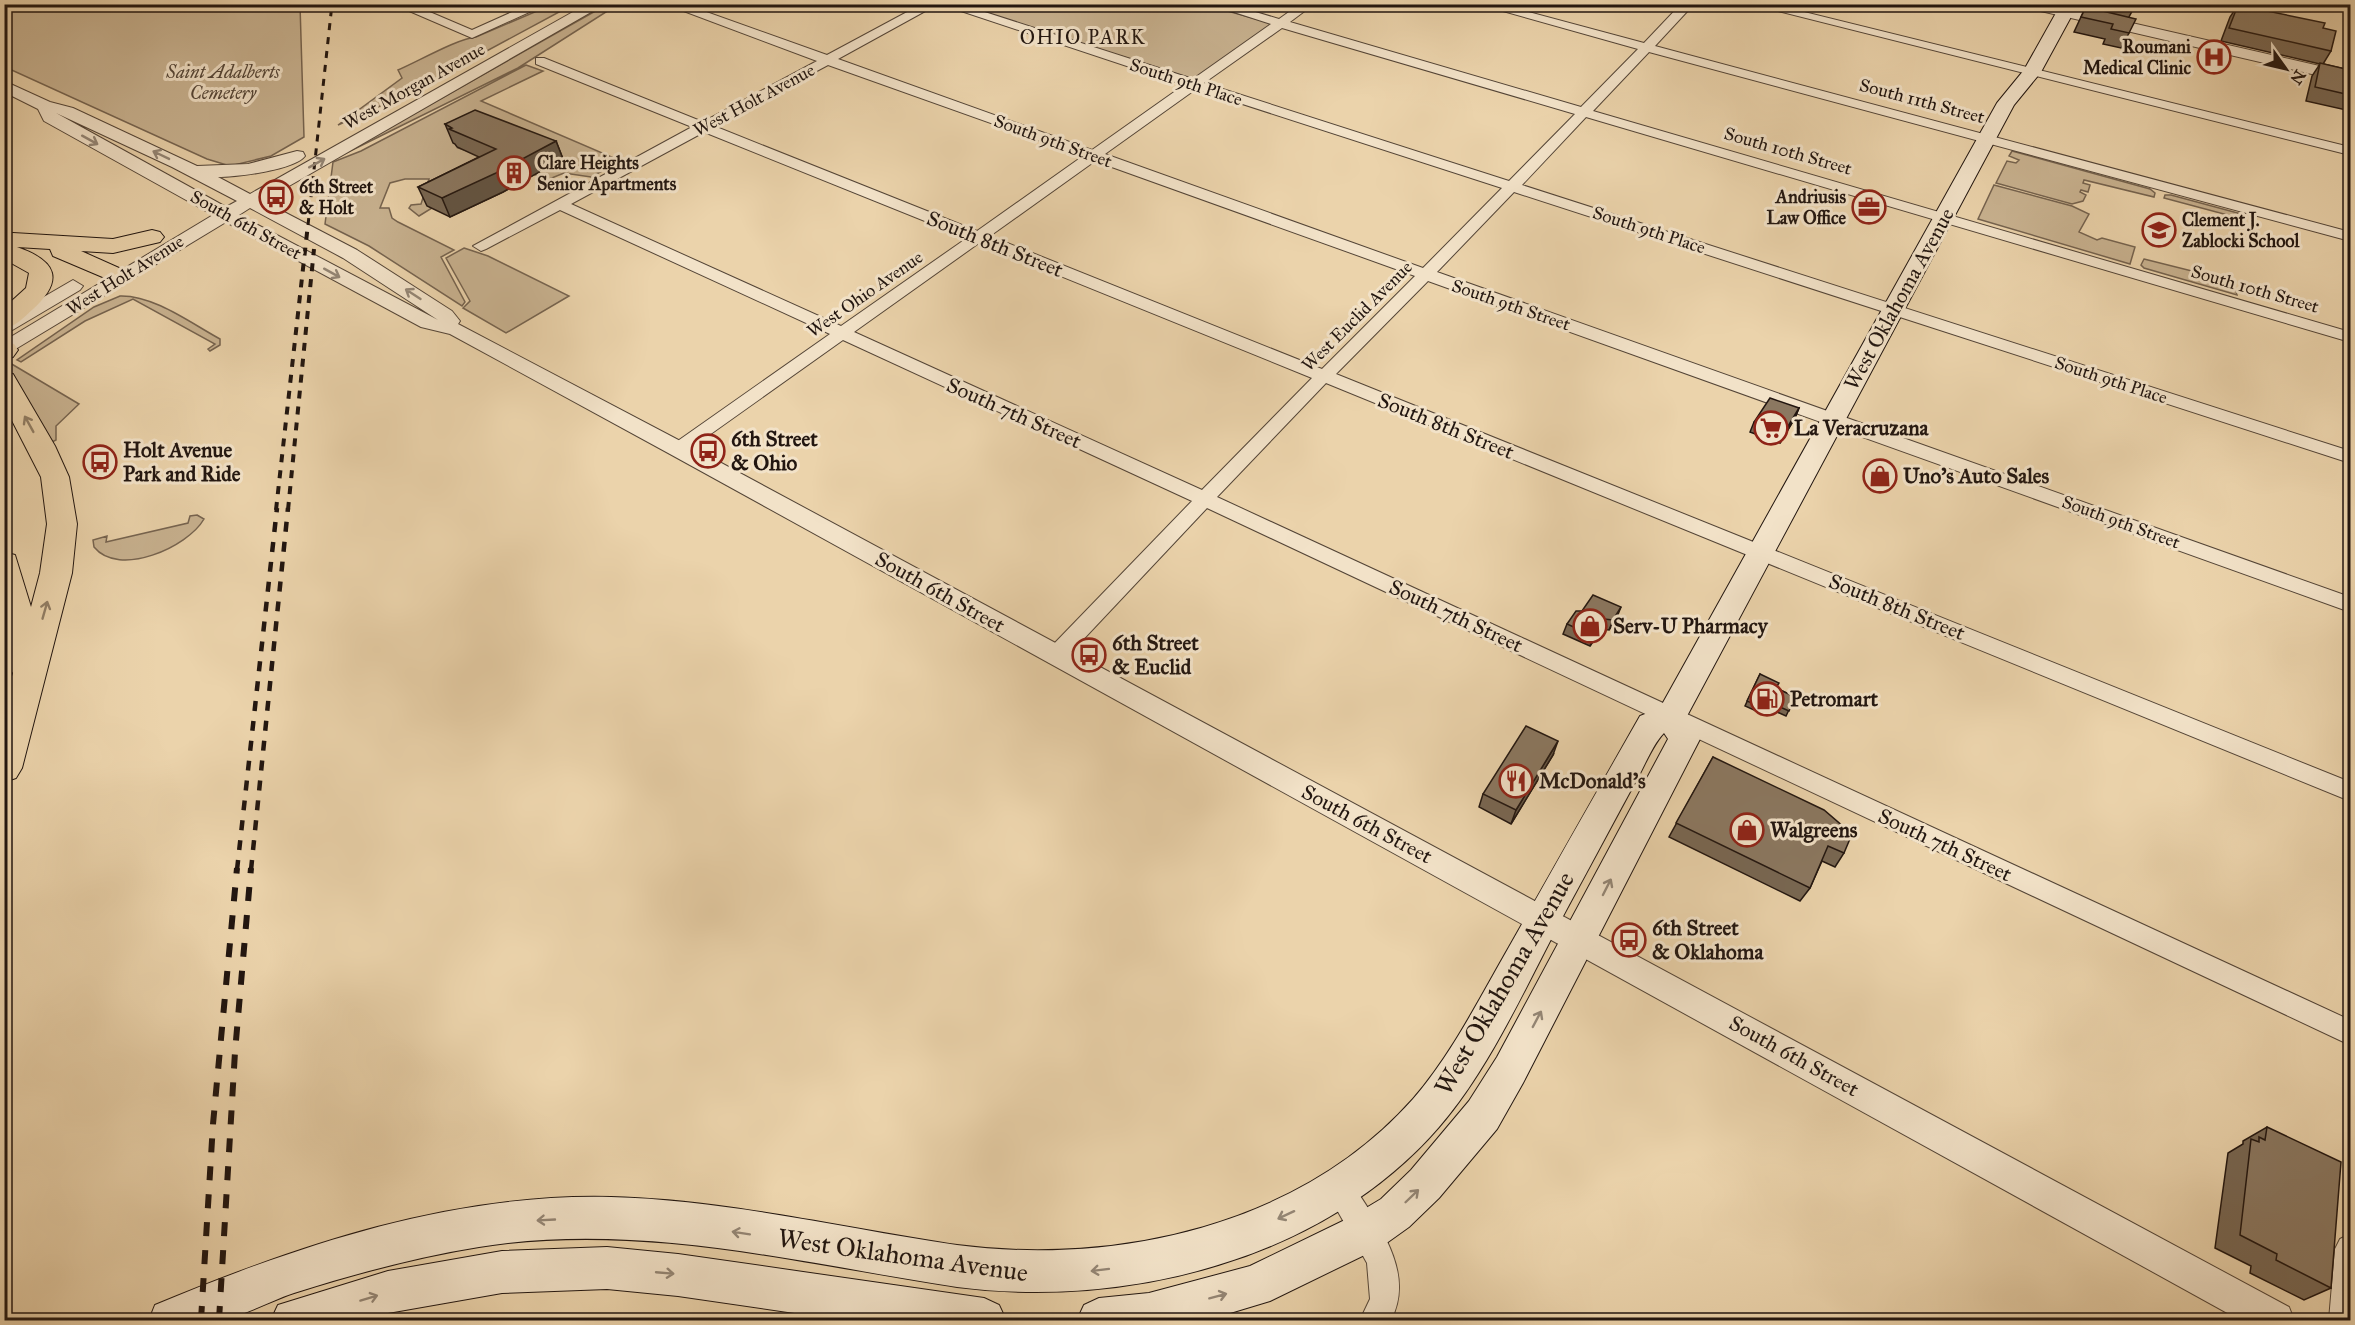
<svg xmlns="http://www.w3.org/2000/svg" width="2355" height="1325" font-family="'IM FELL Great Primer',serif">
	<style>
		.green { fill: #c9b391; stroke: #766450; stroke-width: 1.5 }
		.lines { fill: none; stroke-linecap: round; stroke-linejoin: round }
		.minor-casing { stroke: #544537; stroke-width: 2 }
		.tertiary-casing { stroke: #544537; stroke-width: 2 }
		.secondary-casing { stroke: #221610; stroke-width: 2 }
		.motorway-casing { stroke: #221610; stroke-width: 2 }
		.minor { fill: #f2e2c8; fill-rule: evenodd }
		.tertiary { fill: #f2e2c8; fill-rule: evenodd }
		.secondary { fill: #f2e2c8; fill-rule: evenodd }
		.motorway { fill: #ebd3ab; fill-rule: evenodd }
		.rail-far3 { stroke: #221610; stroke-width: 3; stroke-dasharray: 7 7; stroke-linecap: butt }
		.rail-far2 { stroke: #221610; stroke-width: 4; stroke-dasharray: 8 8; stroke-linecap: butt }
		.rail-far1 { stroke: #221610; stroke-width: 4.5; stroke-dasharray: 10 10; stroke-linecap: butt }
		.rail { stroke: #221610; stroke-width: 6; stroke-dasharray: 14 14; stroke-linecap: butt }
		.wall { fill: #786753; stroke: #221610; stroke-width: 1.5 }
		.shaded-wall { fill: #615444; stroke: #221610; stroke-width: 1.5 }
		.building { fill: #8b7861; stroke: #221610; stroke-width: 1.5 }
		.oneway { stroke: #948675 }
		.oneway2 { stroke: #917e65 }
		.labels { text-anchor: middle; stroke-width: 6; stroke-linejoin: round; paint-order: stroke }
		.far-poi-label { font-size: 18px; font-weight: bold; fill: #221610; stroke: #f2e2c8; text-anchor: start }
		.far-park-label { font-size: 18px; font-style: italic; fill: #544537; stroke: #f2e2c8 }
		.far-street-label { font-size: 18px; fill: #221610; stroke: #f2e2c8 }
		.far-quarter-label { font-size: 20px; letter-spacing: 1.5px; fill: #221610; stroke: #f2e2c8 }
		.street-label { font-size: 21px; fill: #221610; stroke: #f2e2c8 }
		.poi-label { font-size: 21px; font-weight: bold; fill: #221610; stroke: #f2e2c8; text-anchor: start }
		.near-street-label { font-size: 26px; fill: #221610; stroke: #f2e2c8 }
	</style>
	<rect width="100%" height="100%" fill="#ebd3ab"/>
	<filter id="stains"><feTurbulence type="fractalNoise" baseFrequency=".00333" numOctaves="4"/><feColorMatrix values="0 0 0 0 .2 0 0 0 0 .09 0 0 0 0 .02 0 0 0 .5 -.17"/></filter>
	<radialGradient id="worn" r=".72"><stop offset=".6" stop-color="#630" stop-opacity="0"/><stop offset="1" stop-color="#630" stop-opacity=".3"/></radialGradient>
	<path class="green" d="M4 5H300L304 137 271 156 230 166 207 159 5 67Z
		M551 5H572L407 94 338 125 402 78 398 70C417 62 459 38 476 37Z
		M606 5H617L518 68 332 160Z
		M960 5H1206L1274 24 1193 79Z
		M526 65 543 71 481 101 621 161 591 177 564 173 537 184 540 179 535 174 554 165 460 146 458 148 489 158 427 205 432 208 419 216 409 208 411 205 421 204 429 179H405L390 183 380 208H389L392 218 398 222 454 250 441 257 465 302 462 306 369 246 325 224 333 162 361 151Z
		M2012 151 2150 189 2155 193 2154 197 2084 180 2083 183 2090 185 2088 192 2081 190 2080 192 2086 195 2083 201 2072 204 1996 183 2007 161 2016 163 2019 160 2009 156Z
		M1994 185 2072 206 2089 214 2079 232 2097 240 2102 238 2135 247 2130 264 1978 219Z
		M2165 195H2171L2245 215 2235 217 2164 198Z
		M464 248 488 256 569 296 506 333 463 308 470 301 446 258Z
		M2144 259 2204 274 2202 281 2215 285 2217 278 2235 287 2237 295 2144 268 2141 265Z
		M120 296C154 295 192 324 220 339V345L210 351 208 349 215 344 133 299 85 321 21 362 17 360 94 307Z
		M10 363 79 404 56 426V440L50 443 9 373Z
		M197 515 204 519C188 547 119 578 94 547L93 540 107 536 106 542 188 523 190 516Z"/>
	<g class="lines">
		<g class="minor-casing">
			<path id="minor" d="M393 4H411L472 30 530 4H547L472 38Z
				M665 4H684L827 55 922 4H938L838 59 1092 150 1184 85 940 4H960L1193 79 1271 24 1209 4H1229L1279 19 1300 4H1314L1290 22 1581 107 1638 49 1478 4H1499L1644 43 1681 4H1694L1655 46 2350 232V241L1649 52 1593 111 2350 332V342L1586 117 1522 185 2350 451V463L1514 192 1437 272 2350 597V612L1428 281 1336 374 2350 782V801L1326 383 1217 497 2350 1020V1045L1207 508 1062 662 1055 664 1048 662 1045 656 1048 650 1192 501 843 340 684 453H672L669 449 672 445 830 334 560 210 486 249 481 251 473 246 692 127 536 64V58H544L703 122 817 61ZM1282 28 1575 114 1509 181 1204 83ZM828 65 1083 156 977 231 714 126ZM1196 89 1502 188 1423 268 1105 154ZM704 132 967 238 841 326 571 204ZM1095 161 1415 276 1322 369 990 236ZM979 243 1312 378 1202 490 854 332Z
				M1750 4H1772L2350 147V155Z
				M2325 4 2350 6V12L2327 7Z
				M1338 1173 1348 1177C1374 1219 1417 1270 1391 1320H1360L1370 1299 1367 1263 1324 1187 1328 1177Z
				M2350 1234V1320H2329L2335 1249 2340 1239Z"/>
		</g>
		<g class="tertiary-casing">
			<path id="tertiary" d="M587 4H605L263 201 357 250 452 311 460 321 458 324 686 444 2289 1307 2294 1320H2240L670 454 450 334 421 327 226 222 4 356V341L213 215 44 121 38 109 4 92V81L50 102 73 108 197 166 248 164 297 151 303 152 305 156C295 170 236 177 218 177L250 194ZM56 113 172 167 237 201 226 207ZM250 208 343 258 438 320 239 215Z
				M2021 4H2049L2350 73V83L2028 8Z
				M73 280 83 286 80 290 4 335V320Z"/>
		</g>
		<g class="secondary-casing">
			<path id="secondary" d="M2061 4H2078L2041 72 2014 105 1687 716 1700 739 1523 1083 1497 1129 1439 1198 1409 1227 1381 1247 1270 1301 1207 1320H1077L1084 1305 1099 1298 1149 1293 1250 1266 1351 1217 1381 1199 1411 1170 1469 1101 1497 1057 1668 739 1664 733C1653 744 1645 765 1637 779 1614 821 1592 863 1569 905 1530 977 1492 1066 1439 1127 1324 1260 1126 1309 957 1287 799 1263 639 1221 479 1247 416 1257 354 1274 294 1293 270 1301 246 1315 221 1320 201 1325 170 1320 149 1320L155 1305C299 1245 452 1193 611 1197 727 1200 842 1228 957 1245 1118 1266 1301 1225 1413 1099 1452 1054 1479 999 1509 947 1552 870 1596 793 1640 716L1660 708 1997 103 2024 70Z
				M607 1247 678 1254 984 1298 999 1305 1006 1320H842L678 1296 607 1289 502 1293 388 1313 364 1320H271L278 1305 388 1271 502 1251Z"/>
		</g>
		<g class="motorway-casing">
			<path id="motorway" d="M152 230 160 232 164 237 160 242 113 253 81 251 128 272 131 277 128 282 119 284 53 256 50 249 17 247C57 261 65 280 32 310 23 318 16 326 4 329V308L26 288 29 273 4 259 5 235 13 233 113 239Z
				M4 342 14 344 18 350 13 357 4 359Z
				M4 372 13 374 55 446 69 477 77 524 72 573 22 768 16 778 4 782V703L13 673C0 655 4 579 4 552L15 555 31 607 40 573 47 524 41 477 4 405Z"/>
		</g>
		<use href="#minor" class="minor"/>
		<use href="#tertiary" class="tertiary"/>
		<use href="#secondary" class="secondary"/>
		<use href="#motorway" class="motorway"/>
		<path class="rail-far3" d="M308 225 332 4"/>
		<path class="rail-far2" d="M276 510 308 224
			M288 510 314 249"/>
		<path class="rail-far1" d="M237 870 277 508
			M251 870 288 508"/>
		<path class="rail" d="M201 1320 213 1124 237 868
			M219 1320 235 1052 251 868"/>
	</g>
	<path class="wall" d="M2087 4H2136L2129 17V33L2121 48 2103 44 2105 39 2074 32Z
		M2238 5 2323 28 2331 51 2323 64 2350 70V103L2346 110 2306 101 2312 76 2320 64 2221 41 2230 17Z
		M445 124 556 141 563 159 503 192 450 217 427 206 418 187 479 157 457 147 455 144 453 143Z
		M1799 408 1795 418 1780 443 1750 432 1754 422Z
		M1617 617 1609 630 1601 629 1590 646 1563 634 1567 624Z
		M1760 674 1776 688 1795 697 1786 716 1768 708 1765 715 1745 706Z
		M1553 755 1511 824 1479 807 1483 794Z
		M1713 757 1844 853 1835 867 1822 861 1810 888 1800 901 1669 837Z
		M2267 1127 2331 1288 2304 1300 2250 1273 2251 1266 2215 1248 2228 1153 2243 1144V1141Z"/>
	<path class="shaded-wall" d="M556 141 563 159 503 192 450 217 442 198Z
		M1799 408 1795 418 1780 443 1784 433Z
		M1621 607 1617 617 1609 630 1613 620Z
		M1604 619 1601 629 1590 646 1593 636Z
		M1558 741 1553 755 1511 824 1516 810Z"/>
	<path class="building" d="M2124 4H2136L2135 7Z
		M2238 5 2325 23 2323 28 2336 31 2331 51 2229 28Z
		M2086 7 2136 19 2129 33 2111 29 2113 24 2081 17Z
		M2320 63 2350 70V95L2315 87Z
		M475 110 556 141 496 173 442 198 418 187 496 149 449 129 452 128 445 124Z
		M1770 398 1799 408 1784 433 1754 422Z
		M1593 595 1621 607 1613 620 1604 619 1593 636 1567 624 1576 611H1582Z
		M1760 674 1779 683 1776 688 1795 697 1789 711 1771 703 1767 710 1747 701Z
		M1526 726 1558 741 1516 810 1483 794Z
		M1713 757 1824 810 1852 834 1844 853 1828 846 1810 888 1676 823Z
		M2267 1127 2341 1162 2331 1288 2276 1260 2277 1254 2240 1235 2251 1139 2259 1142V1137L2265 1140Z"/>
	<defs><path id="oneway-shaft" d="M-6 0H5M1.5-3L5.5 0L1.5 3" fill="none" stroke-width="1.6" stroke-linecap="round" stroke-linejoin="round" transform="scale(1.5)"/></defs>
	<g class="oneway">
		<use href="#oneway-shaft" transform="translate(90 140) rotate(29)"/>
		<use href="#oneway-shaft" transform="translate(161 155) rotate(-154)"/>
		<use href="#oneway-shaft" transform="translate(317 163) rotate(-29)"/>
		<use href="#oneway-shaft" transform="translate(332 273) rotate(29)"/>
		<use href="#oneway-shaft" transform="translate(413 294) rotate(-147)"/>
		<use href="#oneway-shaft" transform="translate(1607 887) rotate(-63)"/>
		<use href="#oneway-shaft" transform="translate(1537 1019) rotate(-62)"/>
		<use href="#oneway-shaft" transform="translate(1412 1196) rotate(-44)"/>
		<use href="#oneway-shaft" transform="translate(1286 1215) rotate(155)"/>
		<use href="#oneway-shaft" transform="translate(546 1220) rotate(177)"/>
		<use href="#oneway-shaft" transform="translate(741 1233) rotate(-171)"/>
		<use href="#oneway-shaft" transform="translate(1100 1270) rotate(173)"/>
		<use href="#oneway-shaft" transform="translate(665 1273) rotate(5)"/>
		<use href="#oneway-shaft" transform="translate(1218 1296) rotate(-15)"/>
		<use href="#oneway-shaft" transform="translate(369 1298) rotate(-17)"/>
	</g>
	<g class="oneway2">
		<use href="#oneway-shaft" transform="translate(29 424) rotate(-119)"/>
		<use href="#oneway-shaft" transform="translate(45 610) rotate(-74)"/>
	</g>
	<defs>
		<g id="hospital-ring" transform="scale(1.725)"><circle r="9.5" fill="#f2e2c8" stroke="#8f2418" stroke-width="1.5"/><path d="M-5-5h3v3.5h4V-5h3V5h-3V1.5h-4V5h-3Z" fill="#8f2418"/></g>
		<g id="building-ring" transform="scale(1.725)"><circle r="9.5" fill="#f2e2c8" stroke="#8f2418" stroke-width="1.5"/><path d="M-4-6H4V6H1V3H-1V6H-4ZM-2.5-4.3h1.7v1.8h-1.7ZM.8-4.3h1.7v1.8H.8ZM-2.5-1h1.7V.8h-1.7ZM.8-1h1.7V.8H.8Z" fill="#8f2418"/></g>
		<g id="bus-ring" transform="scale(1.725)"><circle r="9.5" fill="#f2e2c8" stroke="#8f2418" stroke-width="1.5"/><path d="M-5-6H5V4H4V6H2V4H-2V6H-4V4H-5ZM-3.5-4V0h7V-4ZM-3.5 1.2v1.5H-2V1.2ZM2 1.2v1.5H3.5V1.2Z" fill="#8f2418"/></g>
		<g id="office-ring" transform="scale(1.725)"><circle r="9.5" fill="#f2e2c8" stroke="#8f2418" stroke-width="1.5"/><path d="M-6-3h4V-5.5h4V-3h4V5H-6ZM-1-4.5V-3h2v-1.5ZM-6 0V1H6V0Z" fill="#8f2418"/></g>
		<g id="school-ring" transform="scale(1.725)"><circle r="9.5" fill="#f2e2c8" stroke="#8f2418" stroke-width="1.5"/><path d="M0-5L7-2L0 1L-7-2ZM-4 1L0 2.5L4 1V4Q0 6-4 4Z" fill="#8f2418"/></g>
		<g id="supermarket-ring" transform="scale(1.725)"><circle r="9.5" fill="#f2e2c8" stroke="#8f2418" stroke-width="1.5"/><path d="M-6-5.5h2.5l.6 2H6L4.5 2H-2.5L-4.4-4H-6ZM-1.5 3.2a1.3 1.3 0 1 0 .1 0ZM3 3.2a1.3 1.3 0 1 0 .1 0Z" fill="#8f2418"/></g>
		<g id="shop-ring" transform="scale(1.725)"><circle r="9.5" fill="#f2e2c8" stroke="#8f2418" stroke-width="1.5"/><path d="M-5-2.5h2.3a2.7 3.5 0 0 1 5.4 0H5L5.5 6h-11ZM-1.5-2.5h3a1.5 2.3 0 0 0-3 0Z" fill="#8f2418"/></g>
		<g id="fuel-ring" transform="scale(1.725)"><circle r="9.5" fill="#f2e2c8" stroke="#8f2418" stroke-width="1.5"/><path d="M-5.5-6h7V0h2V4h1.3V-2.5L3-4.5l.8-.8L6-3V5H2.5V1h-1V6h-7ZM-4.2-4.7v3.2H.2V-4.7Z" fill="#8f2418"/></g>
		<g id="restaurant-ring" transform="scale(1.725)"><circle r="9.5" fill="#f2e2c8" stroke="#8f2418" stroke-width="1.5"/><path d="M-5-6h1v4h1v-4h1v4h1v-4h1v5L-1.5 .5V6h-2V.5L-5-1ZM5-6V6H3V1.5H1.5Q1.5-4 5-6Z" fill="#8f2418"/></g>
	</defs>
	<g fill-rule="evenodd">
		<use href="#hospital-ring" x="2214" y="57"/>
		<use href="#building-ring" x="514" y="173"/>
		<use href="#bus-ring" x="276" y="197"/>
		<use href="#office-ring" x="1869" y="207"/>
		<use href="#school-ring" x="2159" y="230"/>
		<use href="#supermarket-ring" x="1771" y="428"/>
		<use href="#bus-ring" x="708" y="451"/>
		<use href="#bus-ring" x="100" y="462"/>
		<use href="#shop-ring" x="1880" y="476"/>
		<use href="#shop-ring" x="1590" y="626"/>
		<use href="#bus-ring" x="1089" y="655"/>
		<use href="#fuel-ring" x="1767" y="699"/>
		<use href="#restaurant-ring" x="1516" y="781"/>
		<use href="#shop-ring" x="1747" y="830"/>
		<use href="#bus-ring" x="1629" y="940"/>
	</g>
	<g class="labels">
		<g class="far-poi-label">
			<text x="2191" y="53" text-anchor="end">Roumani<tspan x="2191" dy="21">Medical Clinic</tspan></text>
			<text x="537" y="169">Clare Heights<tspan x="537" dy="21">Senior Apartments</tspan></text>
			<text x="299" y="193">6th Street<tspan x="299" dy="21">&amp; Holt</tspan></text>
			<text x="1846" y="203" text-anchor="end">Andriusis<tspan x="1846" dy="21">Law Office</tspan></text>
			<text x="2182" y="226">Clement J.<tspan x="2182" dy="21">Zablocki School</tspan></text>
		</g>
		<g class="far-park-label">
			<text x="223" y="78">Saint Adalberts<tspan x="223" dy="21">Cemetery</tspan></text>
		</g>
		<g class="far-street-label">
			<text transform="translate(1186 82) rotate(18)" y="6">South 9th Place</text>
			<text transform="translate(414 86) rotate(-29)" y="6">West Morgan Avenue</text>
			<text transform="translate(754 100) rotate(-28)" y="6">West Holt Avenue</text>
			<text transform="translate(1922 101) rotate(15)" y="6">South 11th Street</text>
			<text transform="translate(1053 141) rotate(20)" y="6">South 9th Street</text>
			<text transform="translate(1788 151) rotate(16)" y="6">South 10th Street</text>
			<text transform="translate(246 225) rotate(29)" y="6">South 6th Street</text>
			<text transform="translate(1649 230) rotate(18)" y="6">South 9th Place</text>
			<text transform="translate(125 275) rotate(-32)" y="6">West Holt Avenue</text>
			<text transform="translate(2255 289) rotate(16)" y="6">South 10th Street</text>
			<text transform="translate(865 294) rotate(-35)" y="6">West Ohio Avenue</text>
			<text transform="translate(1511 305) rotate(19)" y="6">South 9th Street</text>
			<text transform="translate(1357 316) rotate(-45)" y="6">West Euclid Avenue</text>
			<text transform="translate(2111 380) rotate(18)" y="6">South 9th Place</text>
			<text transform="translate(2121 522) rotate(20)" y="6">South 9th Street</text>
		</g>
		<g class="far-quarter-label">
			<text x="1083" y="44">OHIO PARK</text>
		</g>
		<g class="street-label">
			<text transform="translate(995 244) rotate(22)" y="7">South 8th Street</text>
			<text transform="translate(1899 299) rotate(-61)" y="7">West Oklahoma Avenue</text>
			<text transform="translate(1014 413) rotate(24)" y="7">South 7th Street</text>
			<text transform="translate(1446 426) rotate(22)" y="7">South 8th Street</text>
			<text transform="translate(940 592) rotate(29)" y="7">South 6th Street</text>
			<text transform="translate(1897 607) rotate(22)" y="7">South 8th Street</text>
			<text transform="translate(1456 616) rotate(25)" y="7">South 7th Street</text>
			<text transform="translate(1367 824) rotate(28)" y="7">South 6th Street</text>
			<text transform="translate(1945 845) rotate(25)" y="7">South 7th Street</text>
			<text transform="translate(1794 1056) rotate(29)" y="7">South 6th Street</text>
		</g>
		<g class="poi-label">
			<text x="1794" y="435">La Veracruzana</text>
			<text x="731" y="446">6th Street<tspan x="731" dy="24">&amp; Ohio</tspan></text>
			<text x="123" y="457">Holt Avenue<tspan x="123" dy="24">Park and Ride</tspan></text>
			<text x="1903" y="483">Uno's Auto Sales</text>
			<text x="1613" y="633">Serv-U Pharmacy</text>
			<text x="1112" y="650">6th Street<tspan x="1112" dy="24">&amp; Euclid</tspan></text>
			<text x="1790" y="706">Petromart</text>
			<text x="1539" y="788">McDonald's</text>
			<text x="1770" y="837">Walgreens</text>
			<text x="1652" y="935">6th Street<tspan x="1652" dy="24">&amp; Oklahoma</tspan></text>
		</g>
		<g class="near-street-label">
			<text transform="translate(1504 983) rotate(-60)" y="9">West Oklahoma Avenue</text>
			<text transform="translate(903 1255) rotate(8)" y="9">West Oklahoma Avenue</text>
		</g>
	</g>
	<rect width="2355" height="1325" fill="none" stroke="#ebd3ab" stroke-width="24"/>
	<rect x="6" y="6" width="2343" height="1313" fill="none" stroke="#221610" stroke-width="3"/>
	<rect x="12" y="12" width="2331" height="1301" fill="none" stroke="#221610" stroke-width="1.5"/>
	<g transform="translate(2286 69) rotate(124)" stroke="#f2e2c8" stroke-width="4.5" paint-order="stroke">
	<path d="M0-4.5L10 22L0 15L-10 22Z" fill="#221610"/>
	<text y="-9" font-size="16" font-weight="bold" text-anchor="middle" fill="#221610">N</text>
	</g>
	<rect width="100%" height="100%" filter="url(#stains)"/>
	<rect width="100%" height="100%" fill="url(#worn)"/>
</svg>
